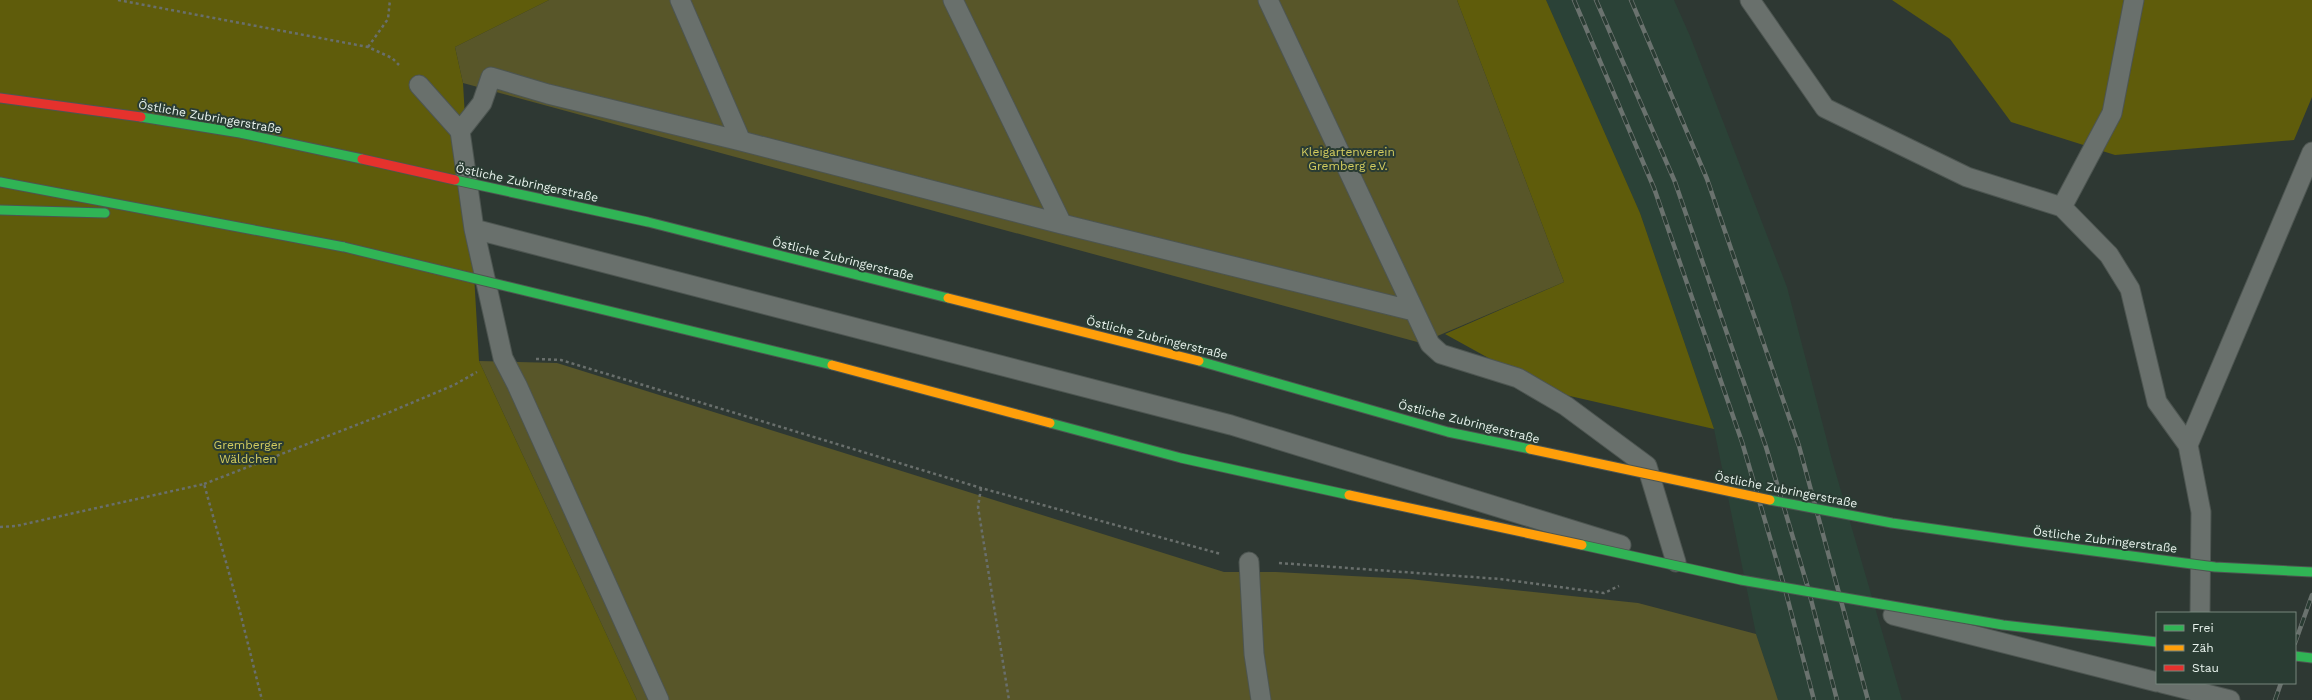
<svg xmlns="http://www.w3.org/2000/svg" width="2312" height="700" font-family="'Work Sans',sans-serif">
	<style>
		.built { fill: #2b4237 }
		.green { fill: #585629 }
		.forest { fill: #5f5c0b }
		.lines { fill: none; stroke-linecap: round; stroke-linejoin: round }
		.lane-casing { stroke: #4d5551; stroke-width: 21 }
		.fast-casing { stroke: #4d5551; stroke-width: 11 }
		.jam-casing { stroke: #4d5551; stroke-width: 11 }
		.path { stroke: #696f6c; stroke-width: 2.5; stroke-dasharray: 3 3; stroke-linecap: butt }
		.lane { stroke: #69706c; stroke-width: 19 }
		.fast { stroke: #30b455; stroke-width: 9 }
		.jam { stroke: #e5322d; stroke-width: 9 }
		.rail-casing { stroke: #6a726e; stroke-width: 4.5 }
		.rail { stroke: #2a3c33; stroke-width: 3; stroke-dasharray: 9; stroke-linecap: butt }
		.fast-bridge-casing { stroke: #4d5551; stroke-width: 11; stroke-linecap: butt }
		.slow-bridge-casing { stroke: #4d5551; stroke-width: 11; stroke-linecap: butt }
		.jam-bridge-casing { stroke: #4d5551; stroke-width: 11; stroke-linecap: butt }
		.fast-bridge { stroke: #30b455; stroke-width: 9 }
		.slow-bridge { stroke: #ff9f0a; stroke-width: 9 }
		.jam-bridge { stroke: #e5322d; stroke-width: 9 }
		.labels { text-anchor: middle; stroke-width: 4; stroke-linejoin: round; paint-order: stroke }
		.street-label { font-size: 12px; fill: #e8f3ed; stroke: #2a3c33 }
		.park-label { font-size: 12px; fill: #d3cc5f; stroke: #2a3c33 }
	</style>
	<rect width="100%" height="100%" fill="#2e3833"/>
	<path class="built" d="M1546 0H1674L1690 36 1787 287 1832 460 1902 700H1778L1756 634 1714 429 1640 213Z"/>
	<path class="green" d="M549 0H1457L1564 282 1421 343 463 83 455 47Z
		M479 361 557 363 1224 572H1276L1409 579 1638 603 1756 634 1778 700H637Z"/>
	<path class="forest" d="M0 0H549L455 47 463 83 479 361 637 700H0Z
		M1457 0H1546L1640 213 1714 429 1548 391 1445 334 1564 282Z
		M1892 0H2312V97L2294 140 2115 155 2011 122 1950 39Z"/>
	<g class="lines">
		<g class="lane-casing">
			<path id="lane" d="M680 0 741 141
				M953 0 1062 224 1414 311
				M1268 0 1430 344 1441 354 1518 378 1566 406 1647 466 1676 562
				M1750 0 1825 108 1967 177 2062 207 2109 255 2130 289 2157 402 2188 445 2201 512 2200 613
				M419 85 460 131 474 229 503 358 517 385 659 700
				M460 131 482 103 491 77 548 94 741 141 1062 224
				M2062 207 2112 113 2134 0
				M474 229 1231 425 1621 545
				M2188 445 2312 152
				M1249 562 1254 654 1261 700
				M1893 615 2157 682
				M2162 683 2230 700"/>
		</g>
		<g class="fast-casing">
			<path id="fast" d="M141 117 240 133 362 159
				M0 182 344 247
				M0 210 105 213
				M2295 656 2312 658"/>
		</g>
		<g class="jam-casing">
			<path id="jam" d="M0 98 141 117"/>
		</g>
		<path class="path" d="M118 0 368 47 392 58 399 65
			M368 47 388 19 390 0
			M536 359 561 360 981 488 1221 554
			M204 484 390 412 454 385 477 372
			M981 488 978 507 1009 700
			M0 527 16 526 204 484 240 612 262 700
			M1279 563 1500 579 1604 593 1619 586"/>
		<use href="#lane" class="lane"/>
		<use href="#fast" class="fast"/>
		<use href="#jam" class="jam"/>
		<g class="rail-casing">
			<path id="rail" d="M1574 0 1654 188 1742 442 1785 589 1814 700
				M1596 0 1675 182 1766 447 1808 588 1837 700
				M1631 0 1707 179 1799 446 1868 700
				M2295 643 2312 595
				M2275 700 2281 683"/>
		</g>
		<use href="#rail" class="rail"/>
		<g class="fast-bridge-casing">
			<path id="fast-bridge" d="M455 180 648 222 948 298
				M344 247 832 365
				M1199 361 1448 432 1530 449
				M1050 423 1181 458 1349 495
				M1770 500 1892 523 2018 541 2215 567 2312 572
				M1582 545 1741 580 2003 625 2157 642"/>
		</g>
		<g class="slow-bridge-casing">
			<path id="slow-bridge" d="M948 298 1199 361
				M832 365 1050 423
				M1530 449 1770 500
				M1349 495 1582 545"/>
		</g>
		<g class="jam-bridge-casing">
			<path id="jam-bridge" d="M362 159 455 180"/>
		</g>
		<use href="#fast-bridge" class="fast-bridge"/>
		<use href="#slow-bridge" class="slow-bridge"/>
		<use href="#jam-bridge" class="jam-bridge"/>
	</g>
	<g class="labels">
		<g class="street-label">
			<text transform="translate(210 117) rotate(10)" y="4">Östliche Zubringerstraße</text>
			<text transform="translate(527 183) rotate(12)" y="4">Östliche Zubringerstraße</text>
			<text transform="translate(843 259) rotate(14)" y="4">Östliche Zubringerstraße</text>
			<text transform="translate(1157 338) rotate(14)" y="4">Östliche Zubringerstraße</text>
			<text transform="translate(1469 422) rotate(14)" y="4">Östliche Zubringerstraße</text>
			<text transform="translate(1786 490) rotate(11)" y="4">Östliche Zubringerstraße</text>
			<text transform="translate(2105 540) rotate(7)" y="4">Östliche Zubringerstraße</text>
		</g>
		<g class="park-label">
			<text x="1348" y="156">Kleigartenverein<tspan x="1348" dy="14">Gremberg e.V.</tspan></text>
			<text x="248" y="449">Gremberger<tspan x="248" dy="14">Wäldchen</tspan></text>
		</g>
	</g>
	<rect x="2156" y="612" width="140" height="72" fill="#2a3c33" stroke="#76857d"/>
	<rect x="2164" y="625" width="20" height="6" fill="#30b455" stroke="#76857d"/>
	<text x="2192" y="632" font-size="12" fill="#e8f3ed">Frei</text>
	<rect x="2164" y="645" width="20" height="6" fill="#ff9f0a" stroke="#76857d"/>
	<text x="2192" y="652" font-size="12" fill="#e8f3ed">Zäh</text>
	<rect x="2164" y="665" width="20" height="6" fill="#e5322d" stroke="#76857d"/>
	<text x="2192" y="672" font-size="12" fill="#e8f3ed">Stau</text>
</svg>
